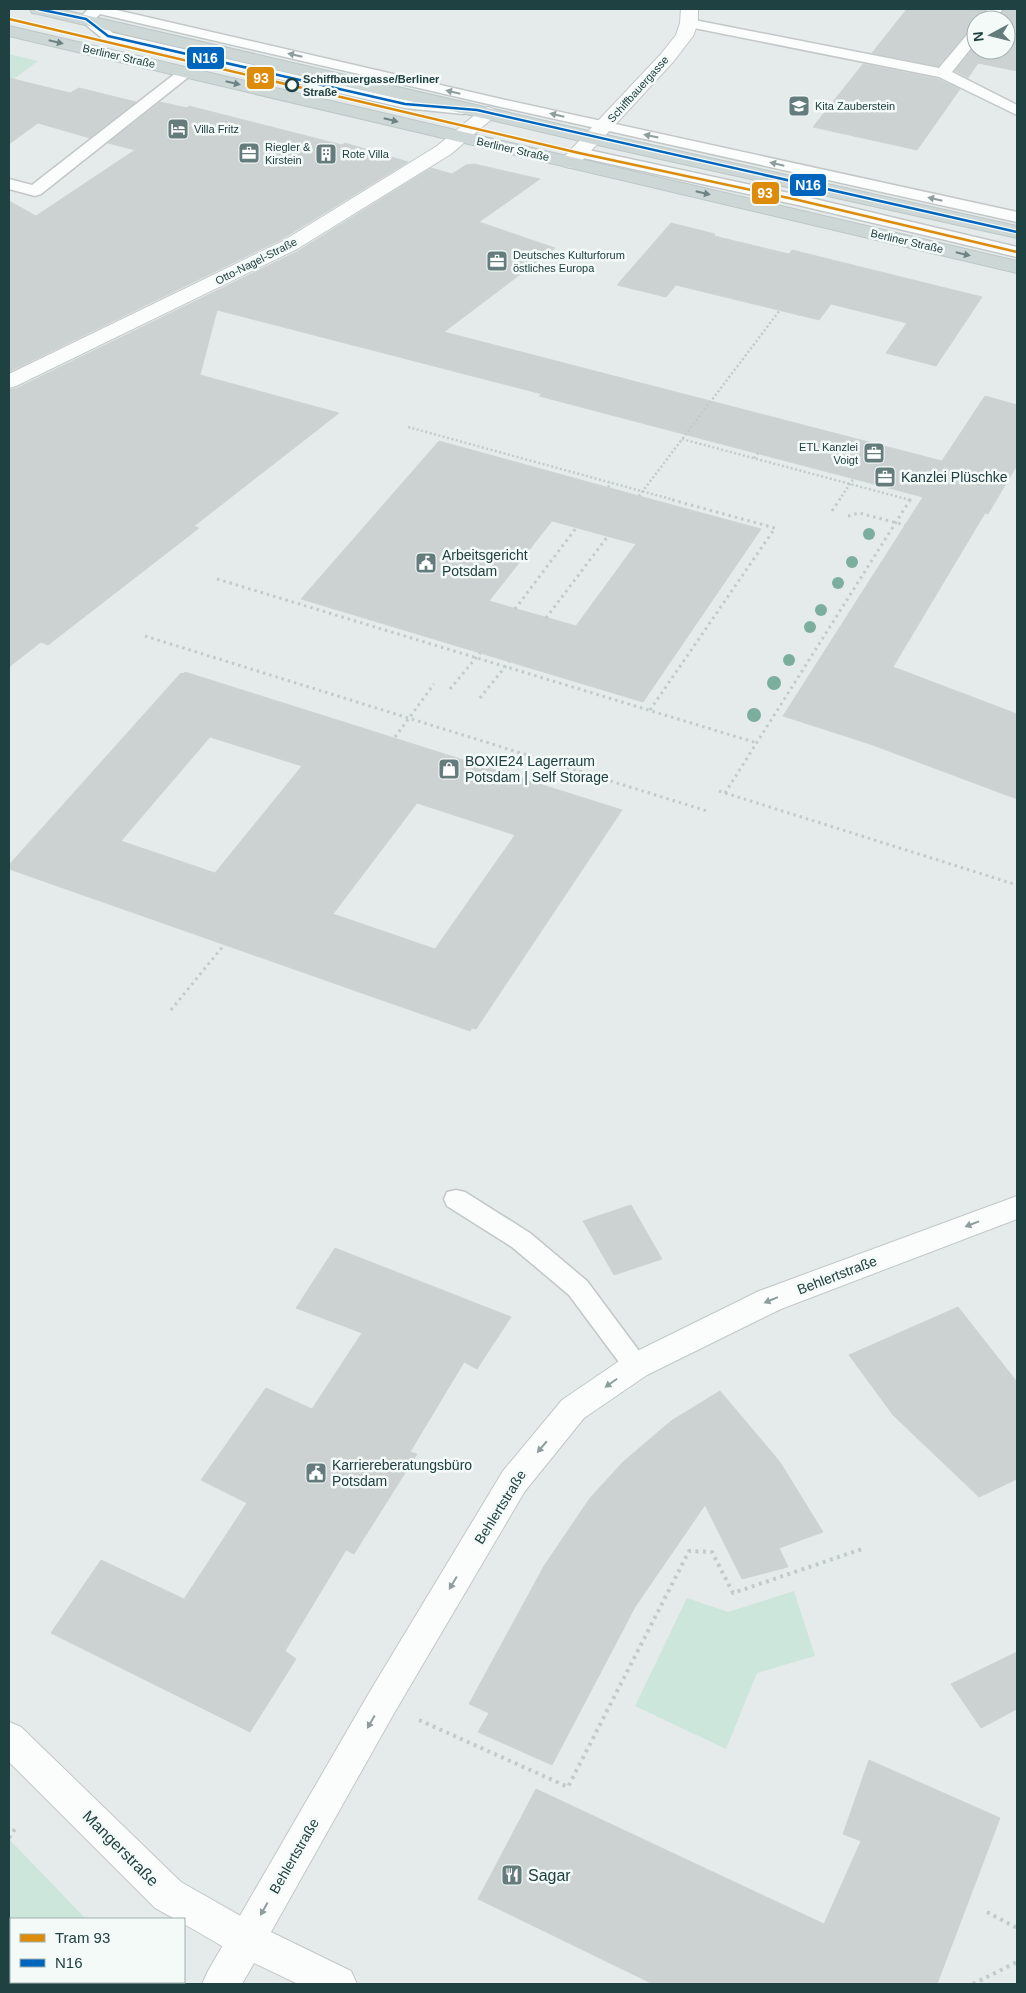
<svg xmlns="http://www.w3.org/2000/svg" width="1026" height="1993" font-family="Helvetica,sans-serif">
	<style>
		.green { fill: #cde6db }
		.building { fill: #ccd2d1; stroke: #ced4d3; fill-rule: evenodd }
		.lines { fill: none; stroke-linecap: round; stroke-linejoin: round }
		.service-casing { stroke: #c2c8c7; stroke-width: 3 }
		.minor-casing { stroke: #c2c8c7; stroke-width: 2 }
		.tertiary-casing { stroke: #c2c8c7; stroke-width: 2 }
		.primary-casing { stroke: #bcc7c7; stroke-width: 2 }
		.path-far2 { stroke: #c1cbca; stroke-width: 2.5; stroke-dasharray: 2 2.5; stroke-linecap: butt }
		.path-far1 { stroke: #c1cbca; stroke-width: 3; stroke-dasharray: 2.5 4; stroke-linecap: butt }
		.path { stroke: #c1cbca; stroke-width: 4; stroke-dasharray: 3 4.5; stroke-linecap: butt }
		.service { fill: #fbfcfc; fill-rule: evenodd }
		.minor { fill: #fbfcfc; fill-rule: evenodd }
		.tertiary { fill: #fbfcfc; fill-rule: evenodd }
		.primary { fill: #cdd7d6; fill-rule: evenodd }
		.bus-1-casing { stroke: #f4faf8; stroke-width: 5 }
		.bus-1 { stroke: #0065bd; stroke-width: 2.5 }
		.tram-1-casing { stroke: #f4faf8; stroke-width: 5 }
		.tram-1 { stroke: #dd8b0a; stroke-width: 2.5 }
		.tree { fill: #7cae9d }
		.oneway { fill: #6e8484 }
		.oneway2 { fill: #8e9e9e }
		.stop-dot { fill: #f4faf8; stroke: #204141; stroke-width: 2.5 }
		.labels { text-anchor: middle; stroke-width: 5; stroke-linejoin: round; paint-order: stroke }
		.far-street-label { font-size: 11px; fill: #204141; stroke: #f4faf8 }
		.far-stop-label { font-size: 11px; font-weight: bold; fill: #204141; stroke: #f4faf8; text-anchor: start }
		.far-poi-label { font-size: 11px; fill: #204141; stroke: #f4faf8; text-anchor: start }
		.poi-label { font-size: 14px; fill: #204141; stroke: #f4faf8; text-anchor: start }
		.street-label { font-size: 14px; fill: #204141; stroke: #f4faf8 }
		.near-street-label { font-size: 16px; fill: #204141; stroke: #f4faf8 }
		.near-poi-label { font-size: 16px; fill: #204141; stroke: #f4faf8; text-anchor: start }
		.line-badge { stroke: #f4faf8; stroke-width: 2 }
		.badge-label { font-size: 14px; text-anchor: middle; font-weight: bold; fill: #fff }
	</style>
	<rect width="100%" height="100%" fill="#e5ebea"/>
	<path class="green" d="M9 54 38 61 14 79 9 78Z
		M794 1591 815 1656 757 1673 726 1749 635 1706 687 1598 728 1612Z
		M9 1839 86 1919H11V1982H73L76 1984H9Z"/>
	<path class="building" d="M907 9H986L976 20V27L970 29 938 66 872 53Z
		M1005 9H1017V71L978 63 968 78 955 71 976 45V50H1006V20H996Z
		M863 64 938 79 960 89 917 150 813 127Z
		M9 78 70 93 79 88 136 102 90 138 38 123 9 144Z
		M160 102 187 108 189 106 342 145 345 143 408 162 282 239 9 372V201L36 216 135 150 108 143Z
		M474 164 540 179 479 222 555 248 444 332 942 461 985 396 1017 405V465L988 514 985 513 893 667 1017 714V799L870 744 783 716 923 497 539 396 542 394 217 310 200 375 339 413 194 526 199 528 48 645 41 642 9 667V390L17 388 298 251 431 168 452 174 466 165Z
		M671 223 715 234 714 236 789 254 792 250 982 297 936 366 886 353 907 323 831 304 819 320 676 285 666 297 617 285Z
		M439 441 639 496 761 529 643 702 301 599ZM552 521 636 544 576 626 489 601Z
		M185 672 622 810 476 1029 472 1028 470 1031 9 869V865L181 673 183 674ZM210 737 302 766 215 873 121 841ZM417 803 515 835 435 949 333 914Z
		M631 1205 662 1259 614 1275 583 1221Z
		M335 1248 511 1317 477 1369 464 1362 410 1452 417 1454 354 1554 346 1550 285 1651 296 1659 250 1732 51 1633 101 1560 184 1599 247 1503 201 1480 266 1388 312 1409 362 1333 296 1308Z
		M958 1307 1017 1382V1479L979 1497 893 1415 849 1355Z
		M720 1391 780 1462 823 1532 779 1548 788 1567 742 1579 705 1505 635 1607 552 1765 478 1732 489 1713 469 1704 544 1566 590 1498 623 1462 671 1421Z
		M1017 1652V1709L981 1728 951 1684Z
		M869 1760 1000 1818 937 1984H653L478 1899 536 1789 824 1924 861 1841 843 1834Z"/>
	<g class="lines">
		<g class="service-casing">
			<path id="service" d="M88 9H112L501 99 1017 212V222L501 107 100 14 95 19 113 33 405 100 463 104 468 106 471 109 468 112 463 114 405 108 103 39 79 19Z
				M988 9H1003L994 20H979Z
				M689 19 939 68 971 30 976 29V42L952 72 1017 105V115L939 77 684 26 682 23 684 20Z
				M186 68 191 69 193 72 191 75 41 194 35 196 9 189V179L32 185 181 69Z
				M579 148 798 195 1017 247V257L798 205 574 156 571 153 574 150Z
				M456 1190 465 1192 530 1233 587 1281 645 1359 649 1366 645 1373 636 1376 627 1373 569 1295 512 1247 447 1206 444 1199 447 1192Z"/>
		</g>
		<g class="minor-casing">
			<path id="minor" d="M681 9H698V23L693 36 673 62 577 166 570 168 563 166 561 162 563 158 661 54 676 35 680 23Z
				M488 107 494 109 497 113 494 117 451 154 297 249 16 386 9 388V374L283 241 437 146 482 109Z
				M9 1722 21 1727 181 1882 260 1927 266 1940 260 1953 247 1958 234 1953 184 1924V1919H175L155 1908 9 1762Z"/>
		</g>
		<g class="tertiary-casing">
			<path id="tertiary" d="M1017 1196V1219L781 1309 647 1375 584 1418 525 1491 393 1715 271 1932 351 1971 357 1984H298L254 1963 242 1984H202L208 1971 369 1693 503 1471 562 1400 625 1357 759 1291Z"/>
		</g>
		<g class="primary-casing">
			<path id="primary" d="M30 9H59L593 132 1017 226V238L593 144 38 14 32 13Z
				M9 26 1017 261V273L9 36Z"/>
		</g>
		<path class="path-far2" d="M408 427 674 500
			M682 439 910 500
			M754 458 758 453
			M608 487 611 483
			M639 496 780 310
			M839 500 854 478"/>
		<path class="path-far1" d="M832 511 840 499
			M848 516 859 513 905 525
			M217 579 757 743
			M515 609 576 528
			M546 618 608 536
			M145 636 707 811
			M450 689 480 653
			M480 698 509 662
			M650 710 775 528 669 499
			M395 737 434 684
			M719 791 1017 885
			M725 793 910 500 906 499
			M171 1010 224 945"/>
		<path class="path" d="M419 1720 568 1787 689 1551 712 1552 733 1593 865 1548
			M9 1838 17 1826
			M987 1912 1017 1928
			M973 1984 1017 1962"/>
		<use href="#service" class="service"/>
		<use href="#minor" class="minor"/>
		<use href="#tertiary" class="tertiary"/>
		<use href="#primary" class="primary"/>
		<g class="bus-1-casing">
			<path id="bus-1" d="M38 9 86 19 108 36 405 104 477 110 1017 232"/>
		</g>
		<use href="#bus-1" class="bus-1"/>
		<g class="tram-1-casing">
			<path id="tram-1" d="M9 19 579 153 798 200 1017 252"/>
		</g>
		<use href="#tram-1" class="tram-1"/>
	</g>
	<g class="tree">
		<circle cx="869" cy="534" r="6"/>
		<circle cx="852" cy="562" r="6"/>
		<circle cx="838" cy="583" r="6"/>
		<circle cx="821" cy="610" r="6"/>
		<circle cx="810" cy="627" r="6"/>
		<circle cx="789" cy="660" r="6"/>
		<circle cx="774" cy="683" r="7"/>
		<circle cx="754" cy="715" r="7"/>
	</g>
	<defs><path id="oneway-solid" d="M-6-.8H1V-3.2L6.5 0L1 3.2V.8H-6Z" transform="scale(1.25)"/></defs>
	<g class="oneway">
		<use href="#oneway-solid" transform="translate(56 42) rotate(13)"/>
		<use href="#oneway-solid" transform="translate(233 83) rotate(13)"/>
		<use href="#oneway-solid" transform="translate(391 120) rotate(14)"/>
		<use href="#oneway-solid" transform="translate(703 193) rotate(13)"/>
		<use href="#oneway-solid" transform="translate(963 254) rotate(13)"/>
	</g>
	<g class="oneway2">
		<use href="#oneway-solid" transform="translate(295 55) rotate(-167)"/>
		<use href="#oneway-solid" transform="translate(453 92) rotate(-167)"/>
		<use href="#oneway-solid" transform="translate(557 115) rotate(-167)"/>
		<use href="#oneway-solid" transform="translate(651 136) rotate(-168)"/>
		<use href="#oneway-solid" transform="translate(777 164) rotate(-167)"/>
		<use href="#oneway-solid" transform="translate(935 199) rotate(-167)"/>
		<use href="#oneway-solid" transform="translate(972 1224) rotate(159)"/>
		<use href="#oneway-solid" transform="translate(771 1300) rotate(157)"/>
		<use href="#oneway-solid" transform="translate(611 1383) rotate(145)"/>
		<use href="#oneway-solid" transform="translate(542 1447) rotate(130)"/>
		<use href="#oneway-solid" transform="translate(453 1583) rotate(121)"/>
		<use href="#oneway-solid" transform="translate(371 1722) rotate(120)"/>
		<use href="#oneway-solid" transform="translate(264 1909) rotate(119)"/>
	</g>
	<defs>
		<g id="school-square" transform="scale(1.125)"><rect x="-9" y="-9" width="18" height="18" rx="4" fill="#657c7c" stroke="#f4faf8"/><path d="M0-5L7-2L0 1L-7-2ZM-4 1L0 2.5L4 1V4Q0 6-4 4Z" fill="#fff"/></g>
		<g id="hotel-square" transform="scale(1.125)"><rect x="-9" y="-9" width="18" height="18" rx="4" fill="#657c7c" stroke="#f4faf8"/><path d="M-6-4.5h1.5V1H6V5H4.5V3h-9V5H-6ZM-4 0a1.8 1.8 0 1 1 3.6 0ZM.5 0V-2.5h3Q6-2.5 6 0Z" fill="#fff"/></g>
		<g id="office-square" transform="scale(1.125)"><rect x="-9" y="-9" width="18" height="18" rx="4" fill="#657c7c" stroke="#f4faf8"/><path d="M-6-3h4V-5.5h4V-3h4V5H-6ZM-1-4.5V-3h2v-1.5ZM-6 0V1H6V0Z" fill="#fff"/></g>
		<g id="building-square" transform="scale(1.125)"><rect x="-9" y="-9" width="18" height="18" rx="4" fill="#657c7c" stroke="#f4faf8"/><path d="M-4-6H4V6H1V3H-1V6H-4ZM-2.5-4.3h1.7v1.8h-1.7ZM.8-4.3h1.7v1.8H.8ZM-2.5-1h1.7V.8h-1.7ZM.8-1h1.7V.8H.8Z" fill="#fff"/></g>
		<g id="civic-square" transform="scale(1.125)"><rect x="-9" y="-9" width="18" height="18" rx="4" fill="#657c7c" stroke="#f4faf8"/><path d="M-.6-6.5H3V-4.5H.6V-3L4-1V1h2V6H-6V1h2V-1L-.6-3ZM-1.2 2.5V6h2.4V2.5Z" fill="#fff"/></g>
		<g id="shop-square" transform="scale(1.125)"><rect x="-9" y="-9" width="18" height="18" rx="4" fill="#657c7c" stroke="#f4faf8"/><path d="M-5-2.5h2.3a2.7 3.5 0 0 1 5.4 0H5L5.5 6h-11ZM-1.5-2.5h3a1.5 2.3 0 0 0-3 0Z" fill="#fff"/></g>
		<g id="restaurant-square" transform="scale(1.125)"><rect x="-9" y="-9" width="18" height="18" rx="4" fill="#657c7c" stroke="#f4faf8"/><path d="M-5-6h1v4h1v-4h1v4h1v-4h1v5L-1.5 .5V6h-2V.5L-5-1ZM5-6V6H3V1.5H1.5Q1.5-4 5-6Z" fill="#fff"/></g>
	</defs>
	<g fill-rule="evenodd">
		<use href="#school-square" x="799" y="106"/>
		<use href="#hotel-square" x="178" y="129"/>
		<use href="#office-square" x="249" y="153"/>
		<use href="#building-square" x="326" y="154"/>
		<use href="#office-square" x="497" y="261"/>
		<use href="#office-square" x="874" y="453"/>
		<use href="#office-square" x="885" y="477"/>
		<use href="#civic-square" x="426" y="563"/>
		<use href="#shop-square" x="449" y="769"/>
		<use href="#civic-square" x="316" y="1473"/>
		<use href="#restaurant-square" x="512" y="1875"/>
	</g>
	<circle class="stop-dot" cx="292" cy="85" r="6"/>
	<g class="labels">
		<g class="far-street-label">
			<text transform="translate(119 56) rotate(13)" y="4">Berliner Straße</text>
			<text transform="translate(638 89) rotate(-48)" y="4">Schiffbauergasse</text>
			<text transform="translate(513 149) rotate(13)" y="4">Berliner Straße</text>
			<text transform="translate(907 241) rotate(13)" y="4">Berliner Straße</text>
			<text transform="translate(256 261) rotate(-27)" y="4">Otto-Nagel-Straße</text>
		</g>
		<g class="far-stop-label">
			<text x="303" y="83">Schiffbauergasse/Berliner<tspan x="303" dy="13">Straße</tspan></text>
		</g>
		<g class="far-poi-label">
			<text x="815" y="110">Kita Zauberstein</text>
			<text x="194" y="133">Villa Fritz</text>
			<text x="265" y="151">Riegler &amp;<tspan x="265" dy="13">Kirstein</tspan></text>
			<text x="342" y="158">Rote Villa</text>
			<text x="513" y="259">Deutsches Kulturforum<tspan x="513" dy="13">östliches Europa</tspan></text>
			<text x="858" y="451" text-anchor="end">ETL Kanzlei<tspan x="858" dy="13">Voigt</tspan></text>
		</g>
		<g class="poi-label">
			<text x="901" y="482">Kanzlei Plüschke</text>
			<text x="442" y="560">Arbeitsgericht<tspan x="442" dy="16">Potsdam</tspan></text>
			<text x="465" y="766">BOXIE24 Lagerraum<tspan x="465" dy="16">Potsdam | Self Storage</tspan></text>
			<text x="332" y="1470">Karriereberatungsbüro<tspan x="332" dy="16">Potsdam</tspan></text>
		</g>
		<g class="street-label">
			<text transform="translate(837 1275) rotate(-21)" y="5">Behlertstraße</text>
			<text transform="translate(500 1507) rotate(-58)" y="5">Behlertstraße</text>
			<text transform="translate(294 1856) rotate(-60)" y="5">Behlertstraße</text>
		</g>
		<g class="near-street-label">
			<text transform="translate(121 1848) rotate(45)" y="6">Mangerstraße</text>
		</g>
		<g class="near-poi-label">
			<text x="528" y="1881">Sagar</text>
		</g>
	</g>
	<g class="line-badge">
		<rect x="186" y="46" width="39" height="24" rx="5" fill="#0065bd"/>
		<rect x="246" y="66" width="29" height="24" rx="5" fill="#dd8b0a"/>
		<rect x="789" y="173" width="38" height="24" rx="5" fill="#0065bd"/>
		<rect x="751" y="181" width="29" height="24" rx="5" fill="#dd8b0a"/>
	</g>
	<g class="badge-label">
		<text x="205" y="63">N16</text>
		<text x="261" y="83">93</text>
		<text x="808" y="190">N16</text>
		<text x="765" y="198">93</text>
	</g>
	<rect width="1026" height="1993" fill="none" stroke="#204141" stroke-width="20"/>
	<rect x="10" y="1918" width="175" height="65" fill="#f4faf8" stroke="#9fb0af"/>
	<rect x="20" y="1934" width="25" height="8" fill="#dd8b0a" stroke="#9fb0af"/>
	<text x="55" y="1943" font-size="15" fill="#204141">Tram 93</text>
	<rect x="20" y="1959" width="25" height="8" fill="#0065bd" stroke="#9fb0af"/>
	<text x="55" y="1968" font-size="15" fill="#204141">N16</text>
	<g transform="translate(991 35) rotate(263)"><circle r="24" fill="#f4faf8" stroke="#9fb0af"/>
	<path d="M0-4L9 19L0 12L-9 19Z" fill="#657c7c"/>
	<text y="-8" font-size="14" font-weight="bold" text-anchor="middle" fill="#204141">N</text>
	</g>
</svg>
